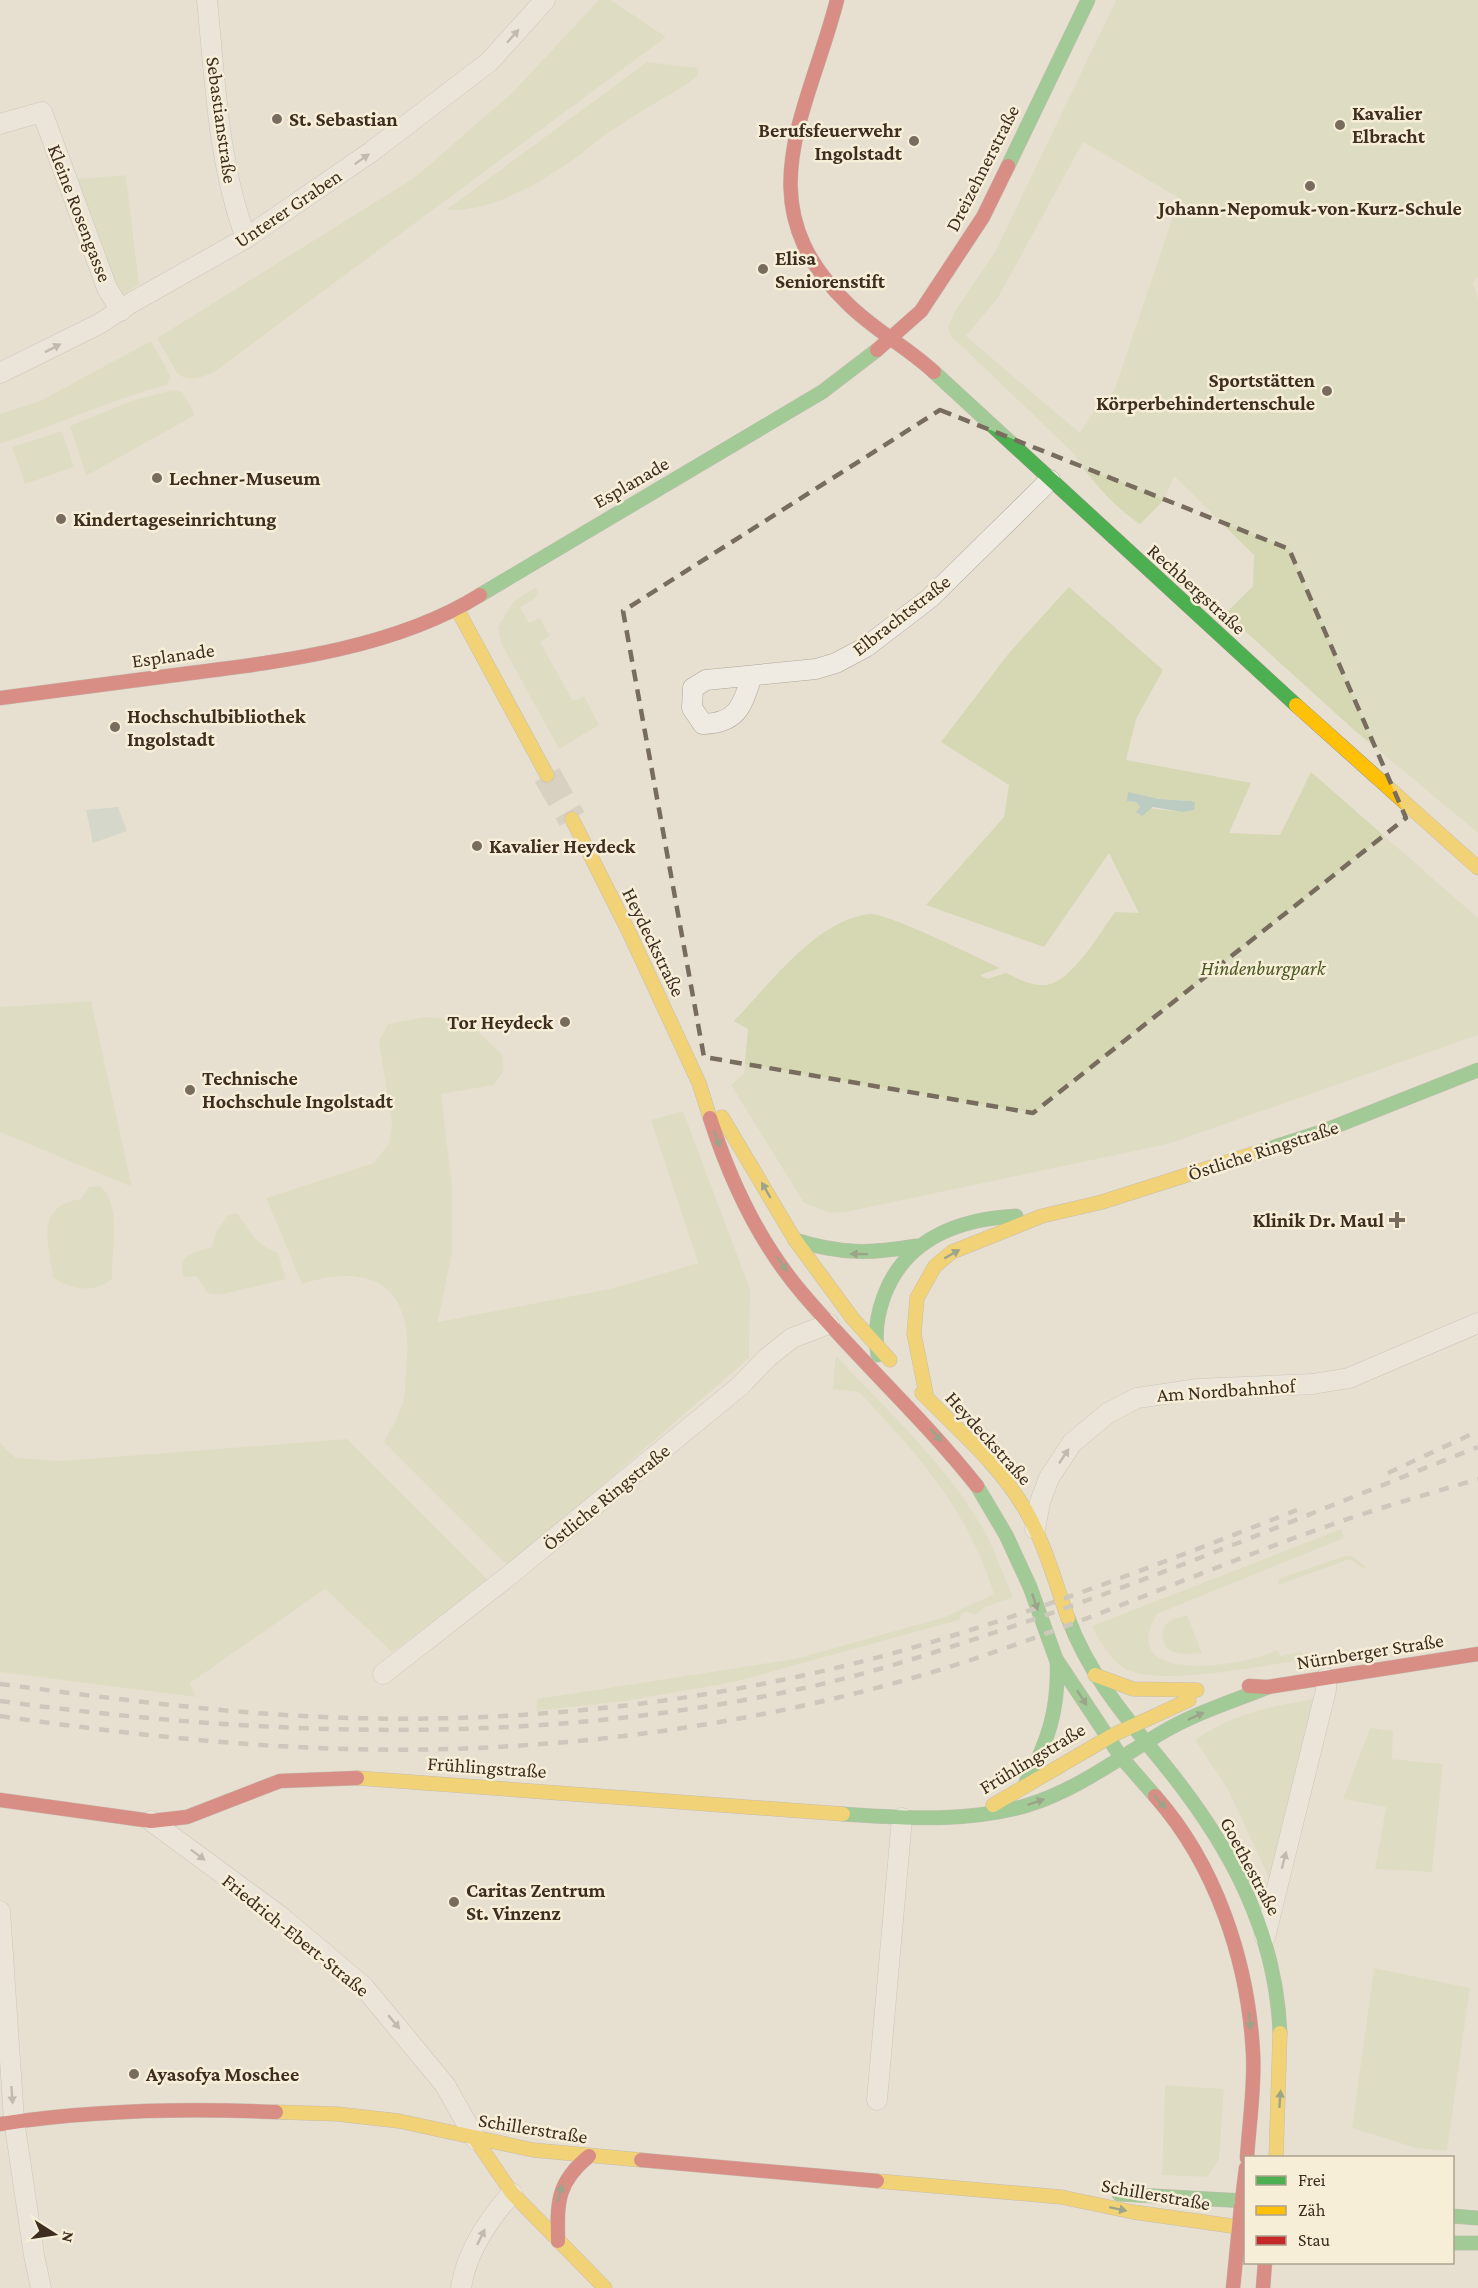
<svg xmlns="http://www.w3.org/2000/svg" width="1478" height="2288" font-family="'Crimson Pro',serif">
	<style>
		.green { fill: #d6d7b3; fill-rule: evenodd }
		.water { fill: #bcccc2 }
		.lines { fill: none; stroke-linecap: round; stroke-linejoin: round }
		.secondary-tunnel { stroke: #c5bcae; stroke-width: 28; stroke-dasharray: 28 14; stroke-linecap: butt }
		.street-casing { stroke: #ada599; stroke-width: 21 }
		.fast-casing { stroke: #9c958a; stroke-width: 15 }
		.slow-casing { stroke: #9c958a; stroke-width: 15 }
		.jam-casing { stroke: #9c958a; stroke-width: 15 }
		.street { stroke: #efebe3; stroke-width: 20 }
		.fast { stroke: #4caf50; stroke-width: 14 }
		.slow { stroke: #ffc107; stroke-width: 14 }
		.jam { stroke: #c62828; stroke-width: 14 }
		.rail { stroke: #afaaa2; stroke-width: 4.5; stroke-dasharray: 10 10; stroke-linecap: butt }
		.oneway { fill: #968c82 }
		.oneway2 { fill: #425b31 }
		.marked { fill: none; stroke: #786c5e; stroke-width: 4.5; stroke-dasharray: 12 8; stroke-linejoin: round }
		.poi-dot { fill: #786c5e; stroke: #f7eed8; stroke-width: 2 }
		.labels { text-anchor: middle; stroke-width: 5; stroke-linejoin: round; paint-order: stroke }
		.poi-label { font-size: 20px; font-weight: bold; fill: #3d2e20; stroke: #f7eed8; text-anchor: start }
		.street-label { font-size: 20px; fill: #3d2e20; stroke: #f7eed8 }
		.park-label { font-size: 20px; font-style: italic; fill: #4d5a26; stroke: #f7eed8 }
	</style>
	<rect width="100%" height="100%" fill="#e7e0d1"/>
	<path class="green" d="M599 0H611L666 37 217 370C204 377 189 384 177 373L157 338 414 178 511 94Z
		M1116 0H1478V277L1473 283 1478 298V833L1353 729 1235 622 1228 611 1253 586 1254 555 1174 476 1165 499 1140 524C1114 507 1090 479 1073 453L950 335 948 327 955 311 995 252ZM1083 142 1179 198 1114 391 1097 406 1080 433 966 336 998 298Z
		M647 62 698 68V75L689 83C662 99 635 115 609 132 597 140 586 151 573 160 537 185 491 212 446 210Z
		M126 175 139 284 120 298 76 179Z
		M151 341 171 377 167 385C110 400 56 425 0 444V414L40 401Z
		M173 390 182 392 195 415 86 476 70 426 134 400Z
		M62 431 74 467 25 484 12 447Z
		M536 587 538 593 534 599 520 607 529 623 540 618 550 636 540 642 573 701 584 696 599 725 559 749 501 643 498 627 514 601Z
		M1069 587 1163 670 1136 719 1126 760 1251 783 1229 833 1280 835 1311 772 1478 918V1035L1168 1144 846 1212 829 1213 804 1203 731 1085 744 1073 748 1029 734 1021C770 984 815 921 869 914 886 912 979 958 1000 968L980 975 987 979 1006 973C1019 979 1031 986 1046 985 1071 983 1101 931 1115 912L1139 913 1109 853 1044 947 926 905 1004 817 1009 785 941 742 1009 653ZM1128 793 1159 799 1191 801 1182 812 1140 807Z
		M91 1001 132 1187 0 1132V1007Z
		M425 1017 465 1020 502 1054 504 1070 494 1085 441 1094 452 1185V1252L438 1322 614 1288 698 1263 651 1120 683 1111 750 1289 749 1358 569 1514 507 1565 384 1442C390 1430 398 1418 402 1405 406 1394 405 1380 406 1368 415 1290 376 1260 302 1284L266 1198 374 1163 389 1143 392 1125 379 1041 388 1024Z
		M100 1186C123 1206 111 1251 112 1279 92 1294 73 1290 53 1278 49 1244 33 1206 81 1199L89 1187Z
		M237 1213C252 1232 253 1243 278 1253L286 1279 219 1295 207 1293 197 1276 184 1277C174 1255 196 1252 212 1247L216 1233 227 1216Z
		M837 1357C888 1411 943 1461 981 1525 994 1548 1003 1573 1013 1597L986 1607 975 1615 968 1612 962 1613 959 1620 734 1682 625 1701 536 1711 537 1699 795 1659 945 1617 994 1594C966 1507 920 1457 859 1392L833 1389 835 1359Z
		M347 1439 489 1581 392 1652 325 1589 190 1683 196 1697 0 1672V1443L16 1458 60 1461Z
		M1341 1529 1344 1538 1157 1614C1114 1687 1246 1666 1277 1650L1281 1656 1302 1651 1306 1659C1267 1665 1154 1689 1122 1667 1109 1658 1099 1640 1092 1626Z
		M1344 1556H1352L1366 1567 1363 1569 1350 1559 1279 1585 1278 1580 1284 1577Z
		M1187 1615 1202 1653C1193 1654 1182 1655 1173 1652 1161 1648 1158 1628 1169 1622 1174 1618 1182 1617 1187 1615Z
		M1315 1699 1270 1880 1227 1788 1195 1740C1232 1714 1271 1706 1315 1699Z
		M1370 1728 1393 1731 1392 1759 1443 1764 1432 1872 1375 1869 1386 1807 1343 1799Z
		M1374 1968 1470 1988 1447 2151 1416 2148 1352 2128Z
		M1165 2085 1224 2089 1219 2160 1207 2177 1162 2175Z"/>
	<path class="water" d="M1128 792 1159 799 1191 801 1195 803 1194 810 1182 812 1153 807 1142 816 1136 812 1140 807 1136 802 1127 801Z
		M118 807 127 831 93 843 86 810Z"/>
	<g class="lines">
		<path class="secondary-tunnel" d="M547 775 572 819"/>
		<g class="street-casing">
			<path id="street" d="M207 0C215 79 218 164 246 238
				M0 124 42 112 107 288 121 311
				M0 373 99 324 131 303 246 238 371 152 489 62 545 0
				M752 676C742 706 738 723 703 724L692 708 693 688 706 680 816 669 836 663 866 647 930 598 1050 480
				M1035 1529 1040 1502 1049 1478 1072 1443 1108 1413 1137 1398 1198 1389 1313 1384 1349 1378 1478 1323
				M383 1674 506 1578 740 1386 767 1358 792 1338 829 1324
				M151 1821 280 1916 364 1987 445 2085 476 2140
				M0 1911 14 2120 34 2255 41 2288
				M1265 1937 1326 1690V1678
				M877 2100 902 1818
				M461 2288C466 2253 489 2219 512 2193"/>
		</g>
		<g class="fast-casing">
			<path id="fast" d="M1008 166 1088 0
				M934 372 1296 705
				M480 595 822 392 877 350
				M1259 1152 1321 1132 1478 1070
				M795 1240C840 1254 870 1254 916 1246
				M878 1355C874 1335 877 1315 884 1296 905 1239 959 1219 1016 1216
				M977 1486 1006 1535 1030 1587 1056 1659 1121 1757 1155 1796
				M1068 1618C1090 1678 1131 1723 1171 1773 1232 1850 1276 1933 1280 2033
				M1026 1782C1048 1743 1059 1708 1057 1662
				M843 1814C904 1818 968 1823 1028 1805 1077 1790 1120 1757 1163 1732 1195 1713 1234 1701 1268 1687
				M1119 2194 1246 2201
				M1452 2216 1478 2218
				M1452 2243H1478"/>
		</g>
		<g class="slow-casing">
			<path id="slow" d="M457 609 547 775
				M1296 705 1478 868
				M572 819 628 930 699 1083 710 1118
				M722 1117 795 1240 853 1319 890 1360
				M922 1393C958 1430 1000 1465 1026 1511 1045 1544 1055 1582 1068 1618
				M927 1398 914 1334 917 1298 935 1266 952 1252 1042 1216 1102 1202 1259 1152
				M1095 1675 1133 1689 1197 1690
				M357 1778 843 1814
				M993 1805 1113 1735 1189 1700
				M276 2112 337 2114 399 2121 533 2150 641 2160
				M476 2140 512 2193 605 2288
				M1276 2158 1280 2033
				M877 2181 1061 2197 1133 2212 1239 2227"/>
		</g>
		<g class="jam-casing">
			<path id="jam" d="M837 0C807 116 744 204 848 304 874 330 907 347 934 372
				M877 350 921 311 983 217 1008 166
				M0 698C64 690 127 681 191 673 286 661 397 647 480 595
				M710 1118C730 1180 760 1244 803 1294 859 1360 923 1418 977 1486
				M1249 1686 1268 1687 1478 1654
				M1155 1796C1216 1865 1248 1961 1253 2053 1255 2087 1249 2124 1247 2158
				M0 1800 151 1821 187 1817 280 1781 357 1778
				M0 2124C92 2110 183 2108 276 2112
				M641 2160 877 2181
				M1242 2200 1246 2168
				M558 2241C557 2202 557 2182 589 2156
				M1233 2288 1241 2207
				M1263 2288 1265 2262"/>
		</g>
		<use href="#street" class="street"/>
		<use href="#fast" class="fast"/>
		<use href="#slow" class="slow"/>
		<use href="#jam" class="jam"/>
		<path class="rail" d="M1388 1473 1478 1431
			M0 1684C117 1699 234 1715 352 1718 536 1723 723 1701 901 1651 1035 1613 1167 1561 1297 1510
			M0 1701C267 1737 536 1746 800 1689 875 1673 948 1648 1020 1624 1175 1571 1326 1507 1478 1447
			M0 1716C98 1730 197 1742 296 1747 501 1758 712 1735 909 1679 1056 1637 1195 1572 1339 1522 1385 1506 1432 1493 1478 1479"/>
	</g>
	<defs><path id="oneway-solid" d="M-6-.8H1V-3.2L6.5 0L1 3.2V.8H-6Z" transform="scale(1.5)"/></defs>
	<g class="oneway">
		<use href="#oneway-solid" transform="translate(513 36) rotate(-48)"/>
		<use href="#oneway-solid" transform="translate(362 159) rotate(-35)"/>
		<use href="#oneway-solid" transform="translate(53 348) rotate(-27)"/>
		<use href="#oneway-solid" transform="translate(1064 1456) rotate(-56)"/>
		<use href="#oneway-solid" transform="translate(198 1855) rotate(37)"/>
		<use href="#oneway-solid" transform="translate(1284 1860) rotate(-76)"/>
		<use href="#oneway-solid" transform="translate(394 2022) rotate(50)"/>
		<use href="#oneway-solid" transform="translate(12 2095) rotate(86)"/>
		<use href="#oneway-solid" transform="translate(481 2237) rotate(-64)"/>
	</g>
	<g class="oneway2">
		<use href="#oneway-solid" transform="translate(717 1139) rotate(71)"/>
		<use href="#oneway-solid" transform="translate(766 1190) rotate(-120)"/>
		<use href="#oneway-solid" transform="translate(859 1254) rotate(-179)"/>
		<use href="#oneway-solid" transform="translate(952 1254) rotate(-30)"/>
		<use href="#oneway-solid" transform="translate(782 1264) rotate(55)"/>
		<use href="#oneway-solid" transform="translate(936 1435) rotate(48)"/>
		<use href="#oneway-solid" transform="translate(1035 1602) rotate(71)"/>
		<use href="#oneway-solid" transform="translate(1082 1698) rotate(57)"/>
		<use href="#oneway-solid" transform="translate(1196 1716) rotate(-25)"/>
		<use href="#oneway-solid" transform="translate(1036 1802) rotate(-19)"/>
		<use href="#oneway-solid" transform="translate(1160 1802) rotate(48)"/>
		<use href="#oneway-solid" transform="translate(1250 2021) rotate(85)"/>
		<use href="#oneway-solid" transform="translate(1280 2099) rotate(-86)"/>
		<use href="#oneway-solid" transform="translate(560 2193) rotate(-76)"/>
		<use href="#oneway-solid" transform="translate(1118 2209) rotate(12)"/>
	</g>
	<path d="M0 0H1478V2288H0ZM940 410 1289 549 1406 818 1033 1113 704 1057 623 611Z" fill="#e7e0d1" fill-opacity=".55" fill-rule="evenodd"/>
	<path class="marked" d="M940 410 1289 549 1406 818 1033 1113 704 1057 623 611Z"/>
	<g class="poi-dot">
		<circle cx="277" cy="119" r="6"/>
		<circle cx="1340" cy="125" r="6"/>
		<circle cx="914" cy="141" r="6"/>
		<circle cx="1310" cy="186" r="6"/>
		<circle cx="763" cy="269" r="6"/>
		<circle cx="1327" cy="391" r="6"/>
		<circle cx="157" cy="478" r="6"/>
		<circle cx="61" cy="519" r="6"/>
		<circle cx="115" cy="727" r="6"/>
		<circle cx="477" cy="846" r="6"/>
		<circle cx="565" cy="1022" r="6"/>
		<circle cx="190" cy="1090" r="6"/>
		<path d="M1394 1211h6v6h6v6h-6v6h-6v-6h-6v-6h6z"/>
		<circle cx="454" cy="1902" r="6"/>
		<circle cx="134" cy="2074" r="6"/>
	</g>
	<g class="labels">
		<g class="poi-label">
			<text x="1352" y="120">Kavalier<tspan x="1352" dy="23">Elbracht</tspan></text>
			<text x="289" y="126">St. Sebastian</text>
			<text x="902" y="137" text-anchor="end">Berufsfeuerwehr<tspan x="902" dy="23">Ingolstadt</tspan></text>
			<text x="1310" y="215" text-anchor="middle">Johann-Nepomuk-von-Kurz-Schule</text>
			<text x="775" y="265">Elisa<tspan x="775" dy="23">Seniorenstift</tspan></text>
			<text x="1315" y="387" text-anchor="end">Sportstätten<tspan x="1315" dy="23">Körperbehindertenschule</tspan></text>
			<text x="169" y="485">Lechner-Museum</text>
			<text x="73" y="526">Kindertageseinrichtung</text>
			<text x="127" y="723">Hochschulbibliothek<tspan x="127" dy="23">Ingolstadt</tspan></text>
			<text x="489" y="853">Kavalier Heydeck</text>
			<text x="553" y="1029" text-anchor="end">Tor Heydeck</text>
			<text x="202" y="1085">Technische<tspan x="202" dy="23">Hochschule Ingolstadt</tspan></text>
			<text x="1384" y="1227" text-anchor="end">Klinik Dr. Maul</text>
			<text x="466" y="1897">Caritas Zentrum<tspan x="466" dy="23">St. Vinzenz</tspan></text>
			<text x="146" y="2081">Ayasofya Moschee</text>
		</g>
		<g class="street-label">
			<text transform="translate(222 120) rotate(82)" y="7">Sebastianstraße</text>
			<text transform="translate(982 168) rotate(-63)" y="7">Dreizehnerstraße</text>
			<text transform="translate(288 208) rotate(-34)" y="7">Unterer Graben</text>
			<text transform="translate(80 213) rotate(69)" y="7">Kleine Rosengasse</text>
			<text transform="translate(631 482) rotate(-30)" y="7">Esplanade</text>
			<text transform="translate(1197 589) rotate(42)" y="7">Rechbergstraße</text>
			<text transform="translate(901 615) rotate(-38)" y="7">Elbrachtstraße</text>
			<text transform="translate(173 655) rotate(-8)" y="7">Esplanade</text>
			<text transform="translate(654 942) rotate(64)" y="7">Heydeckstraße</text>
			<text transform="translate(1263 1150) rotate(-18)" y="7">Östliche Ringstraße</text>
			<text transform="translate(1226 1390) rotate(-4)" y="7">Am Nordbahnhof</text>
			<text transform="translate(989 1438) rotate(48)" y="7">Heydeckstraße</text>
			<text transform="translate(606 1497) rotate(-39)" y="7">Östliche Ringstraße</text>
			<text transform="translate(1370 1651) rotate(-9)" y="7">Nürnberger Straße</text>
			<text transform="translate(1032 1758) rotate(-31)" y="7">Frühlingstraße</text>
			<text transform="translate(487 1767) rotate(4)" y="7">Frühlingstraße</text>
			<text transform="translate(1251 1866) rotate(62)" y="7">Goethestraße</text>
			<text transform="translate(296 1935) rotate(39)" y="7">Friedrich-Ebert-Straße</text>
			<text transform="translate(533 2128) rotate(9)" y="7">Schillerstraße</text>
			<text transform="translate(1156 2194) rotate(10)" y="7">Schillerstraße</text>
		</g>
		<g class="park-label">
			<text x="1263" y="975">Hindenburgpark</text>
		</g>
	</g>
	<rect x="1244" y="2156" width="210" height="108" fill="#f7eed8" stroke="#ada18e" stroke-width="1.5"/>
	<rect x="1256" y="2176" width="30" height="9" fill="#4caf50" stroke="#ada18e" stroke-width="1.5"/>
	<text x="1298" y="2186" font-size="18" fill="#3d2e20">Frei</text>
	<rect x="1256" y="2206" width="30" height="9" fill="#ffc107" stroke="#ada18e" stroke-width="1.5"/>
	<text x="1298" y="2216" font-size="18" fill="#3d2e20">Zäh</text>
	<rect x="1256" y="2236" width="30" height="9" fill="#c62828" stroke="#ada18e" stroke-width="1.5"/>
	<text x="1298" y="2246" font-size="18" fill="#3d2e20">Stau</text>
	<g transform="translate(54 2234) rotate(102)" stroke="#f7eed8" stroke-width="4.5" paint-order="stroke">
	<path d="M0-4.5L10 22L0 15L-10 22Z" fill="#3d2e20"/>
	<text y="-9" font-size="16" font-weight="bold" text-anchor="middle" fill="#3d2e20">N</text>
	</g>
</svg>
